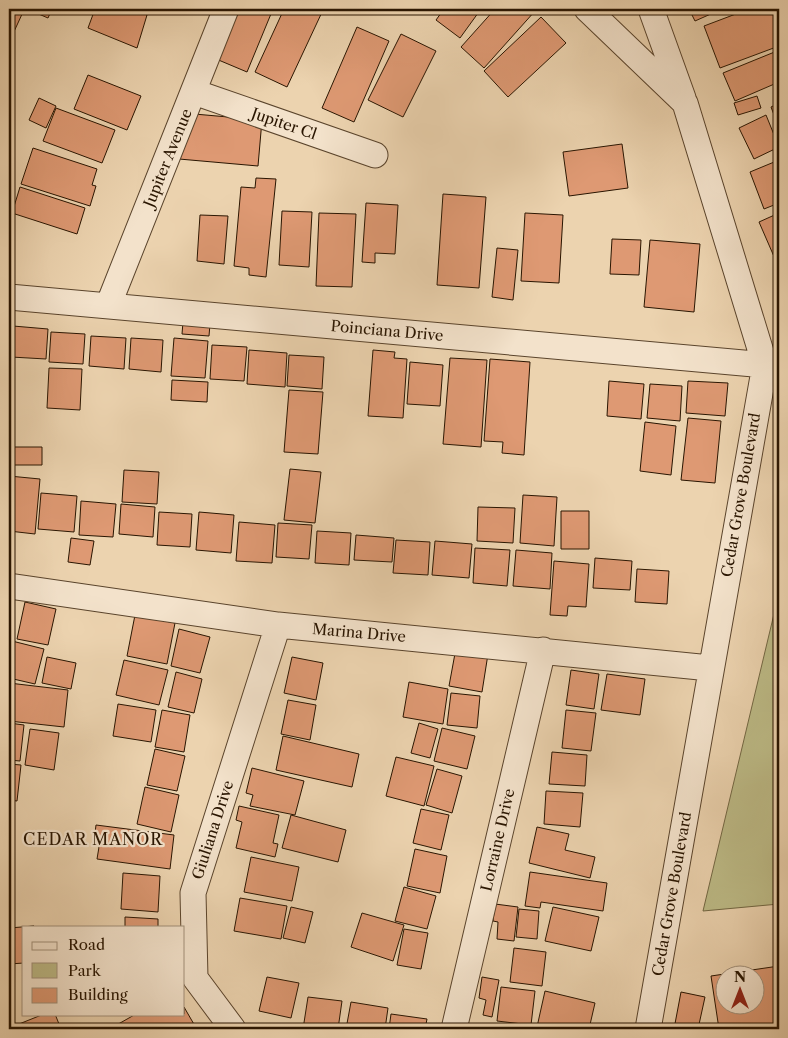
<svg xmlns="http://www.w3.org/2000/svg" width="788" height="1038" font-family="'Libre Caslon Text',serif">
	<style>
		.green { fill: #bdbb87; stroke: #736844 }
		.building { fill: #de9973; stroke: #291501; fill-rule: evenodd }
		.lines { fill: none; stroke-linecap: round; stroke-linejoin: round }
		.minor-casing { stroke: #5a442c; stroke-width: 27 }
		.minor { stroke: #f3e2cb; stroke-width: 25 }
		.labels { text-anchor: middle; stroke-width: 4.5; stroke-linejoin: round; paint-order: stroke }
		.street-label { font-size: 15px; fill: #291501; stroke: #f3e2cb }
		.neighbourhood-label { font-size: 16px; letter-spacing: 1px; fill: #291501; stroke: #f3e2cb }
	</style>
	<rect width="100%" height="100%" fill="#ecd3af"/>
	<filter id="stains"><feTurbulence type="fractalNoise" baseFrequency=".004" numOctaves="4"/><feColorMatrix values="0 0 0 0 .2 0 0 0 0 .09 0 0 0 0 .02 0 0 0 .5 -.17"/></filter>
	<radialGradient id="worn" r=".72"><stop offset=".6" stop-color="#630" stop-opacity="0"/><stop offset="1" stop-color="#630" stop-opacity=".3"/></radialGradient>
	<path class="green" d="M779 593V904L703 911Z"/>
	<path class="building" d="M9 9 23 12 12 36 9 34Z
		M27 9H52L48 18Z
		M95 9H131L147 15 137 48 88 28Z
		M228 9H273L247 72 209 56Z
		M284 9 323 10 287 87 255 72Z
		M444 9H481L460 38 436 20Z
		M495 9 535 11 484 68 461 47Z
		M689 9H722L695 21Z
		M749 9H772L779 27V46L720 68 704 26Z
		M541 17 566 43 508 97 484 71Z
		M357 27 389 41 354 122 322 108Z
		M401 34 436 51 403 117 368 100Z
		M777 51 779 56V82L735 101 723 73Z
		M88 75 141 96 127 130 74 109Z
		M757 96 761 108 738 115 734 103Z
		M39 98 56 106 46 128 29 120Z
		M779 103V128L771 107Z
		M56 108 115 130 102 163 43 141Z
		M183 113 262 120 258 166 179 159Z
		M766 115 779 147 754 159 739 128Z
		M622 144 628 188 569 196 563 152Z
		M33 148 97 169 92 185 96 186 90 206 21 184Z
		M779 160V203L764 209 750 172Z
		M256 178 276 179 266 277 249 275V268L234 266 241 187 255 188Z
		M20 187 85 208 77 234 12 213Z
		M443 194 486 197 479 288 437 285Z
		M366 203 398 205 395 254 375 253V263L362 262Z
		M282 211 312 212 309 267 279 265Z
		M319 213 356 214 352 287 316 286Z
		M525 213 563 215 559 283 521 281Z
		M779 213V268L759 222Z
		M200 215 228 216 224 264 197 261Z
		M612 239 641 240 639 275 610 274Z
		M650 240 700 244 694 312 644 307Z
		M497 248 518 250 513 300 492 297Z
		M183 322 210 324 209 336 182 334Z
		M13 326 48 329 46 359 11 357Z
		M51 332 85 334 83 364 49 362Z
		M91 336 126 338 124 369 89 366Z
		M131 338 163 340 161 372 129 369Z
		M174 338 208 341 205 378 171 376Z
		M212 345 247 347 244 381 210 379Z
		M249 350 287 353 285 387 247 384Z
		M373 350 395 352 394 358 407 359 403 418 368 416Z
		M289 355 324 357 322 389 287 386Z
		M450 358 487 360 481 447 443 444Z
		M490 359 530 362 524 455 502 453 503 442 484 441Z
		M410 362 443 365 440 406 407 404Z
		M49 368 82 369 80 410 47 408Z
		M172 380 208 382 207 402 171 400Z
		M609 381 644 384 641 419 607 416Z
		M688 381 728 383 725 416 686 413Z
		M650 384 682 386 680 421 647 418Z
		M289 390 323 392 318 454 284 452Z
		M688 418 721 421 715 483 681 480Z
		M645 422 676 426 671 475 640 471Z
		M10 447H42V465H10Z
		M290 469 321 472 315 523 284 520Z
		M124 470 159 472 157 504 122 502Z
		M9 476 40 479 35 534 9 531Z
		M41 493 77 496 74 532 38 529Z
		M523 495 557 497 554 546 520 543Z
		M81 501 116 504 113 537 79 535Z
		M121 504 155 507 153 537 119 534Z
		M478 507 515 508 513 543 477 541Z
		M561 511H589V549H561Z
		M159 512 192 514 190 547 157 545Z
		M199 512 234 515 231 553 196 550Z
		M239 522 275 525 272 563 236 561Z
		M278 523 312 525 309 559 276 557Z
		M317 531 351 533 349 565 315 563Z
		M356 535 394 538 392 562 354 560Z
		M9 538 14 539 12 563 9 562Z
		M71 538 94 541 90 565 68 562Z
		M396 540 430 542 428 575 393 573Z
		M435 541 472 544 469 578 432 575Z
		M475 548 510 550 507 586 473 583Z
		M516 550 552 553 550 589 513 586Z
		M595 558 632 561 630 590 593 588Z
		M554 561 589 564 586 607 568 606 567 616 550 615Z
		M637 569 669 571 667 604 635 602Z
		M25 602 56 609 48 645 17 639Z
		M135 615 175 623 167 664 127 656Z
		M179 629 210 637 200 673 171 666Z
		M12 641 44 649 35 684 9 678V655Z
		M456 648 488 654 482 692 449 686Z
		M47 657 76 663 71 689 42 683Z
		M292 657 323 663 316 700 284 693Z
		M124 660 168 670 159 705 116 695Z
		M571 670 599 674 594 709 566 705Z
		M176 672 202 679 194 713 168 707Z
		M607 674 645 679 640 715 601 710Z
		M409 682 448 689 443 724 403 717Z
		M9 683 68 690 64 727 9 721Z
		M451 693 480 696 477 728 447 725Z
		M288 700 316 705 310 740 281 734Z
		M118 704 156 710 151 742 113 736Z
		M162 710 190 715 184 752 155 747Z
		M566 710 596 713 591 751 562 748Z
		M9 723 24 725 20 761 9 760Z
		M419 723 438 729 430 758 411 753Z
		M442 728 475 736 467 769 434 761Z
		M30 729 59 733 54 770 25 765Z
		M283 736 359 754 352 787 276 770Z
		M155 749 185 756 177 791 147 785Z
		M552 752 587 755 585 786 549 784Z
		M396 757 434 766 424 806 386 796Z
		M9 764 21 765 17 801 9 800Z
		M252 768 304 781 295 815 250 806 253 795 246 793Z
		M437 769 462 776 452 813 426 805Z
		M145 787 179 795 171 832 137 824Z
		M546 791 583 793 580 827 544 824Z
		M239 806 279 815 273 843 278 844 275 857 236 848 242 822 236 820Z
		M421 809 449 815 441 850 413 843Z
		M291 815 346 830 338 862 282 848Z
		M96 825 174 835 170 869 97 859 100 841H94Z
		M537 827 569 834 565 850 595 857 590 878 529 863Z
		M415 849 447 856 440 893 407 886Z
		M251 857 299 867 292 901 244 892Z
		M530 872 607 883 603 911 541 902 540 908 525 906Z
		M123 873 160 876 158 912 121 909Z
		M404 887 436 896 427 929 395 921Z
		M240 898 287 906 281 939 234 931Z
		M495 904 518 907 514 941 497 939 498 922 493 921Z
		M291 907 313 912 305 943 283 938Z
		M553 907 599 917 591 951 545 941Z
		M519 909 539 911 537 939 516 937Z
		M362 913 404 925 393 961 351 947Z
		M125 917 158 919V927H125Z
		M34 926 24 927V963L9 964V928Z
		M404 929 428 933 421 969 397 965Z
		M514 948 546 952 542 986 510 982Z
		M779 966V1023L741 1029H719L711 976ZM726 976H756V1006H726Z
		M267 977 299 983 291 1018 259 1011Z
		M482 977 499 980 492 1017 483 1015 486 1000 479 998Z
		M501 987 535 991 531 1025 497 1021Z
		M545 991 595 1003 589 1029 537 1027Z
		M681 992 705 997 698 1029H674Z
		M308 997 342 1001 338 1029H303Z
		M351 1002 388 1008 385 1029H346Z
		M184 1007 195 1026 189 1029H114L113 1027 136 1014H184Z
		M44 1014H55L61 1029H21L19 1024Z
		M391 1014 427 1019 425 1029H389Z
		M498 1026 519 1029H497Z"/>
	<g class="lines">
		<g class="minor-casing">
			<path id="minor" d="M587 9 685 103 765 365 648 1029
				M651 9 683 98
				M194 92 375 155
				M9 297 765 365
				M108 306 226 9
				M9 586 278 625 710 668
				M233 1029 195 978 193 893 278 625
				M454 1029 543 650"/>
		</g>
		<use href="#minor" class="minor"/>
	</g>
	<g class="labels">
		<g class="street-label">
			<text transform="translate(284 124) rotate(19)" y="5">Jupiter Cl</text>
			<text transform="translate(168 158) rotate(-68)" y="5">Jupiter Avenue</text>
			<text transform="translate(387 331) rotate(5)" y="5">Poinciana Drive</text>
			<text transform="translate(741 495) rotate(-80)" y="5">Cedar Grove Boulevard</text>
			<text transform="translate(359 633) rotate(5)" y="5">Marina Drive</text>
			<text transform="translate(213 830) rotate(-72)" y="5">Giuliana Drive</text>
			<text transform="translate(498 840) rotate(-77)" y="5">Lorraine Drive</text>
			<text transform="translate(672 894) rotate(-80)" y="5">Cedar Grove Boulevard</text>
		</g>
		<g class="neighbourhood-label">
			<text x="93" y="845">CEDAR MANOR</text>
		</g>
	</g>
	<rect width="788" height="1038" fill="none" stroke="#ecd3af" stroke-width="30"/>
	<rect x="10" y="10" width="768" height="1018" fill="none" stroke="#291501" stroke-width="2.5"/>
	<rect x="15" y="15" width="758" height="1008" fill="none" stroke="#291501"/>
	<rect x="22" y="926" width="162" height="90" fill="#f3e2cb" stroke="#a2907a"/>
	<rect x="32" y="942" width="25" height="8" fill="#f3e2cb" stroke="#a2907a"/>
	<text x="68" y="950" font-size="15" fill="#291501">Road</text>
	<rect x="32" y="963" width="25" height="15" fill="#bdbb87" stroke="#a2907a"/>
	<text x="68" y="976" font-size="15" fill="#291501">Park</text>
	<rect x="32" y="988" width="25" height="15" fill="#de9973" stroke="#a2907a"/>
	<text x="68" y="1000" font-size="15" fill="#291501">Building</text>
	<g transform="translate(740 990)"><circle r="24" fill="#f3e2cb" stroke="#a2907a"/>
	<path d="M0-4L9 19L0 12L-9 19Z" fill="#8f2418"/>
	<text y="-8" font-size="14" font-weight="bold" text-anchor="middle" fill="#291501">N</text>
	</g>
	<rect width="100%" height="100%" filter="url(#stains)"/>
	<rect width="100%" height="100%" fill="url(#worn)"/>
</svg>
